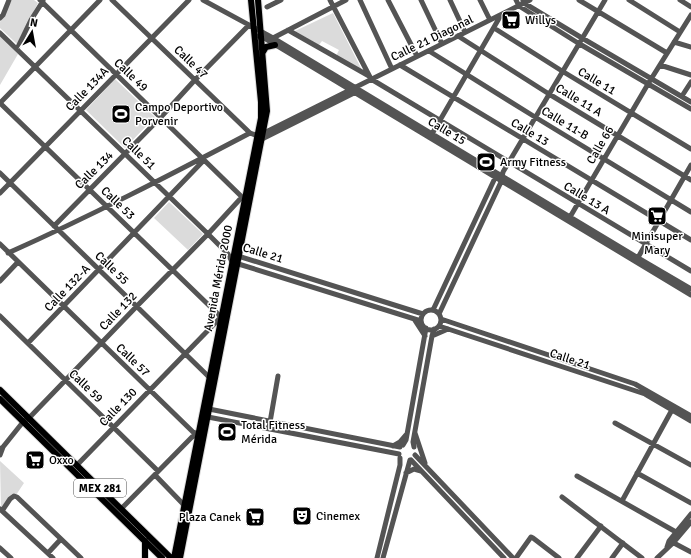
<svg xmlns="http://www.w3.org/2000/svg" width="691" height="558" font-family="Signika,sans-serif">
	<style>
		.green { fill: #dbdbdb }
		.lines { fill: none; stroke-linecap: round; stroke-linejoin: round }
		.major-casing { stroke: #dbdbdb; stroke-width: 8 }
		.minor { stroke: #545454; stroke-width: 5 }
		.major { stroke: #000; stroke-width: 6 }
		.labels { text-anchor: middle; stroke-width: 3; stroke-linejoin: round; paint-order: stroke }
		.shield { fill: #fff; stroke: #4c4c4c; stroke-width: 1 }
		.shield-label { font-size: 11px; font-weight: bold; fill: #000 }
		.poi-label { font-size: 12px; fill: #000; stroke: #fff; text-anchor: start }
		.street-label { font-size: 12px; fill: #000; stroke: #fff }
	</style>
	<rect width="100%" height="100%" fill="#fff"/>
	<path class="green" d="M12 0H34L38 3 17 44 0 28V22Z
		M333 13 363 72 336 56 339 50 322 41 319 45 295 31Z
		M0 35 18 54 0 85Z
		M115 79 155 117 125 148 86 110Z
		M169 202 203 234 188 250 154 218Z
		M0 461 24 483 16 495 12 494 1 509Z"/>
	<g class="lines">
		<g class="major-casing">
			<path id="major" d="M263 52 266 47 275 45
				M0 390 171 558
				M0 399 162 558
				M145 541V558
				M174 558 261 118V102L251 0
				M180 558 267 111 258 0"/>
		</g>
		<path class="minor" d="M40 0 242 197
			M100 0 0 103 221 317
			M112 0 250 133 258 136
			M203 0 273 38 638 258 691 289
			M330 0 371 79 691 271
			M360 0 392 69
			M388 0 417 56
			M421 0 442 44
			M450 0 465 32
			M480 0 490 20
			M516 0 519 6 578 43 691 109
			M579 0 667 53
			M629 0 680 32
			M680 0 691 7
			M523 1 524 3 582 38 691 102
			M267 7 281 0
			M0 18 3 15 9 0
			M494 28 562 71 691 149
			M288 30 369 76
			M0 33 207 233 228 254 232 262 421 321
			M258 36 266 39 691 295
			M458 36 549 94 691 180
			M273 38 346 0
			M674 42 691 47
			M17 49 31 20 43 1
			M429 51 535 117 691 212
			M400 65 691 240
			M660 65 691 75
			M682 96 691 82
			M264 133 530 0
			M432 134 501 15
			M262 139 356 92
			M0 173 209 377
			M0 193 189 0
			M570 217 648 84 691 15
			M54 226 161 117 193 82 249 25
			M0 244 193 432 202 435
			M8 253C91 216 170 175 250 133
			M235 255 423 314
			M636 261 691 165
			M0 281 18 262
			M433 310 495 178 497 176
			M421 320a10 10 0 1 1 20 0a10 10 0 1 1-20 0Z
			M439 314 501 182 503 172 605 0
			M0 316 158 471
			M414 319 425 336
			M441 319 635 384 691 416
			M439 326 645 394 691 421
			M432 336 448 329
			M28 343 204 160
			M209 409 400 447
			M208 417 399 454
			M615 423 691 465
			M269 428 278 376
			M415 433 425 463
			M403 445 406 440 426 328
			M393 446 400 442 406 435
			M414 447 413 442 432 336 434 329
			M0 449 3 447 23 422 29 418 137 306 208 234 242 197 247 199
			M0 455 3 447
			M415 455 513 558
			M411 460 504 558
			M77 465 221 317
			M406 473 414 469 421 471
			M637 473 691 503
			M155 475 184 505
			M577 476 676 532
			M562 497 642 558
			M622 501 673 408
			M0 509 53 558
			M121 509 192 437 198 434
			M2 511 10 499 14 496 17 497 81 558
			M672 542 691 552
			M667 547 669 541 691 514
			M0 548 11 558
			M48 553 61 539
			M377 558 400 465V458
			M383 558 410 460
			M516 558 531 537 533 538 559 558
			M577 558 601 526
			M612 558 623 543
			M657 558 673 543 691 522"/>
		<use href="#major" class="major"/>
	</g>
	<defs>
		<g id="supermarket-square" transform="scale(1)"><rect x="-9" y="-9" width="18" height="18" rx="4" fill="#000" stroke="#fff"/><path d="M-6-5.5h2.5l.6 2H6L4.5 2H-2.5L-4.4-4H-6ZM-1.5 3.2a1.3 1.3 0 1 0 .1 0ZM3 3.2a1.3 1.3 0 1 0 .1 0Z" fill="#fff"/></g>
		<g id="stadium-square" transform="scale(1)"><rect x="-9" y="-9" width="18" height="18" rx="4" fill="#000" stroke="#fff"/><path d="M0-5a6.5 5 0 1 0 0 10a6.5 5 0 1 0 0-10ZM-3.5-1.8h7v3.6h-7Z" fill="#fff"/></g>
		<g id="theatre-square" transform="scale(1)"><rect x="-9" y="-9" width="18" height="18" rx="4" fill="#000" stroke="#fff"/><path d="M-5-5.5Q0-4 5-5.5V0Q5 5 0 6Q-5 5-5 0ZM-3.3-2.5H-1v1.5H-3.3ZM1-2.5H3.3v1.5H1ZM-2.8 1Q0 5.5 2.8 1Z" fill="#fff"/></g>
	</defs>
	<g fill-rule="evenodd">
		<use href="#supermarket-square" x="511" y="20"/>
		<use href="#stadium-square" x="121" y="114"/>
		<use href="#stadium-square" x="486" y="162"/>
		<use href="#supermarket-square" x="657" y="216"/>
		<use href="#stadium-square" x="227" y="432"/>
		<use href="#supermarket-square" x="35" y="460"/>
		<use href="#theatre-square" x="302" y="516"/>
		<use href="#supermarket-square" x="255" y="517"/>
	</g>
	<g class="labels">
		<rect class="shield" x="74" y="479" width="52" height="18" rx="3"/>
		<g class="shield-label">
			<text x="100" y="492">MEX 281</text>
		</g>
		<g class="poi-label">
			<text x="525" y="24">Willys</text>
			<text x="135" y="111">Campo Deportivo<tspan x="135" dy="14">Porvenir</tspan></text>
			<text x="500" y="166">Army Fitness</text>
			<text x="657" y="240" text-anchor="middle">Minisuper<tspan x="657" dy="14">Mary</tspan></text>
			<text x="241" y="429">Total Fitness<tspan x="241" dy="14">Mérida</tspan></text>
			<text x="49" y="464">Oxxo</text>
			<text x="316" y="520">Cinemex</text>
			<text x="241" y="521" text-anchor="end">Plaza Canek</text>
		</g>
		<g class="street-label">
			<text transform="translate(432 38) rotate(-26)" y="4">Calle 21 Diagonal</text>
			<text transform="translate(191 62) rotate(44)" y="4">Calle 47</text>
			<text transform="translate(131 75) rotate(44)" y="4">Calle 49</text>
			<text transform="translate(597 81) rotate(31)" y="4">Calle 11</text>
			<text transform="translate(87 89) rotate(-46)" y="4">Calle 134A</text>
			<text transform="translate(579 100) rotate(31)" y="4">Calle 11 A</text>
			<text transform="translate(565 123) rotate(31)" y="4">Calle 11-B</text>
			<text transform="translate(447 131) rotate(31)" y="4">Calle 15</text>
			<text transform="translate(530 132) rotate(31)" y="4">Calle 13</text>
			<text transform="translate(600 145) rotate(-60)" y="4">Calle 66</text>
			<text transform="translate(139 153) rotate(44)" y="4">Calle 51</text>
			<text transform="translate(94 170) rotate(-45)" y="4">Calle 134</text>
			<text transform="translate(587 198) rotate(31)" y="4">Calle 13 A</text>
			<text transform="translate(118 203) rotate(44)" y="4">Calle 53</text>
			<text transform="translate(263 253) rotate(17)" y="4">Calle 21</text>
			<text transform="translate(112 268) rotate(44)" y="4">Calle 55</text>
			<text transform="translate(218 278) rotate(-79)" y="4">Avenida Mérida 2000</text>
			<text transform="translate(67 288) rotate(-46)" y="4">Calle 132-A</text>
			<text transform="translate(118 311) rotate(-46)" y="4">Calle 132</text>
			<text transform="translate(570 359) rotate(18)" y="4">Calle 21</text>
			<text transform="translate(133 360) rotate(44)" y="4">Calle 57</text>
			<text transform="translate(86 386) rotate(44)" y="4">Calle 59</text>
			<text transform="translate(118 407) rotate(-46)" y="4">Calle 130</text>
		</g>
	</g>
	<g transform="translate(32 32) rotate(11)" stroke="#ffffff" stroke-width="3" paint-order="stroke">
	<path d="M0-3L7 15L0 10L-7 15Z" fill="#000000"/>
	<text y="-6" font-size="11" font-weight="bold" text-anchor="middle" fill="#000000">N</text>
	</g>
</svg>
